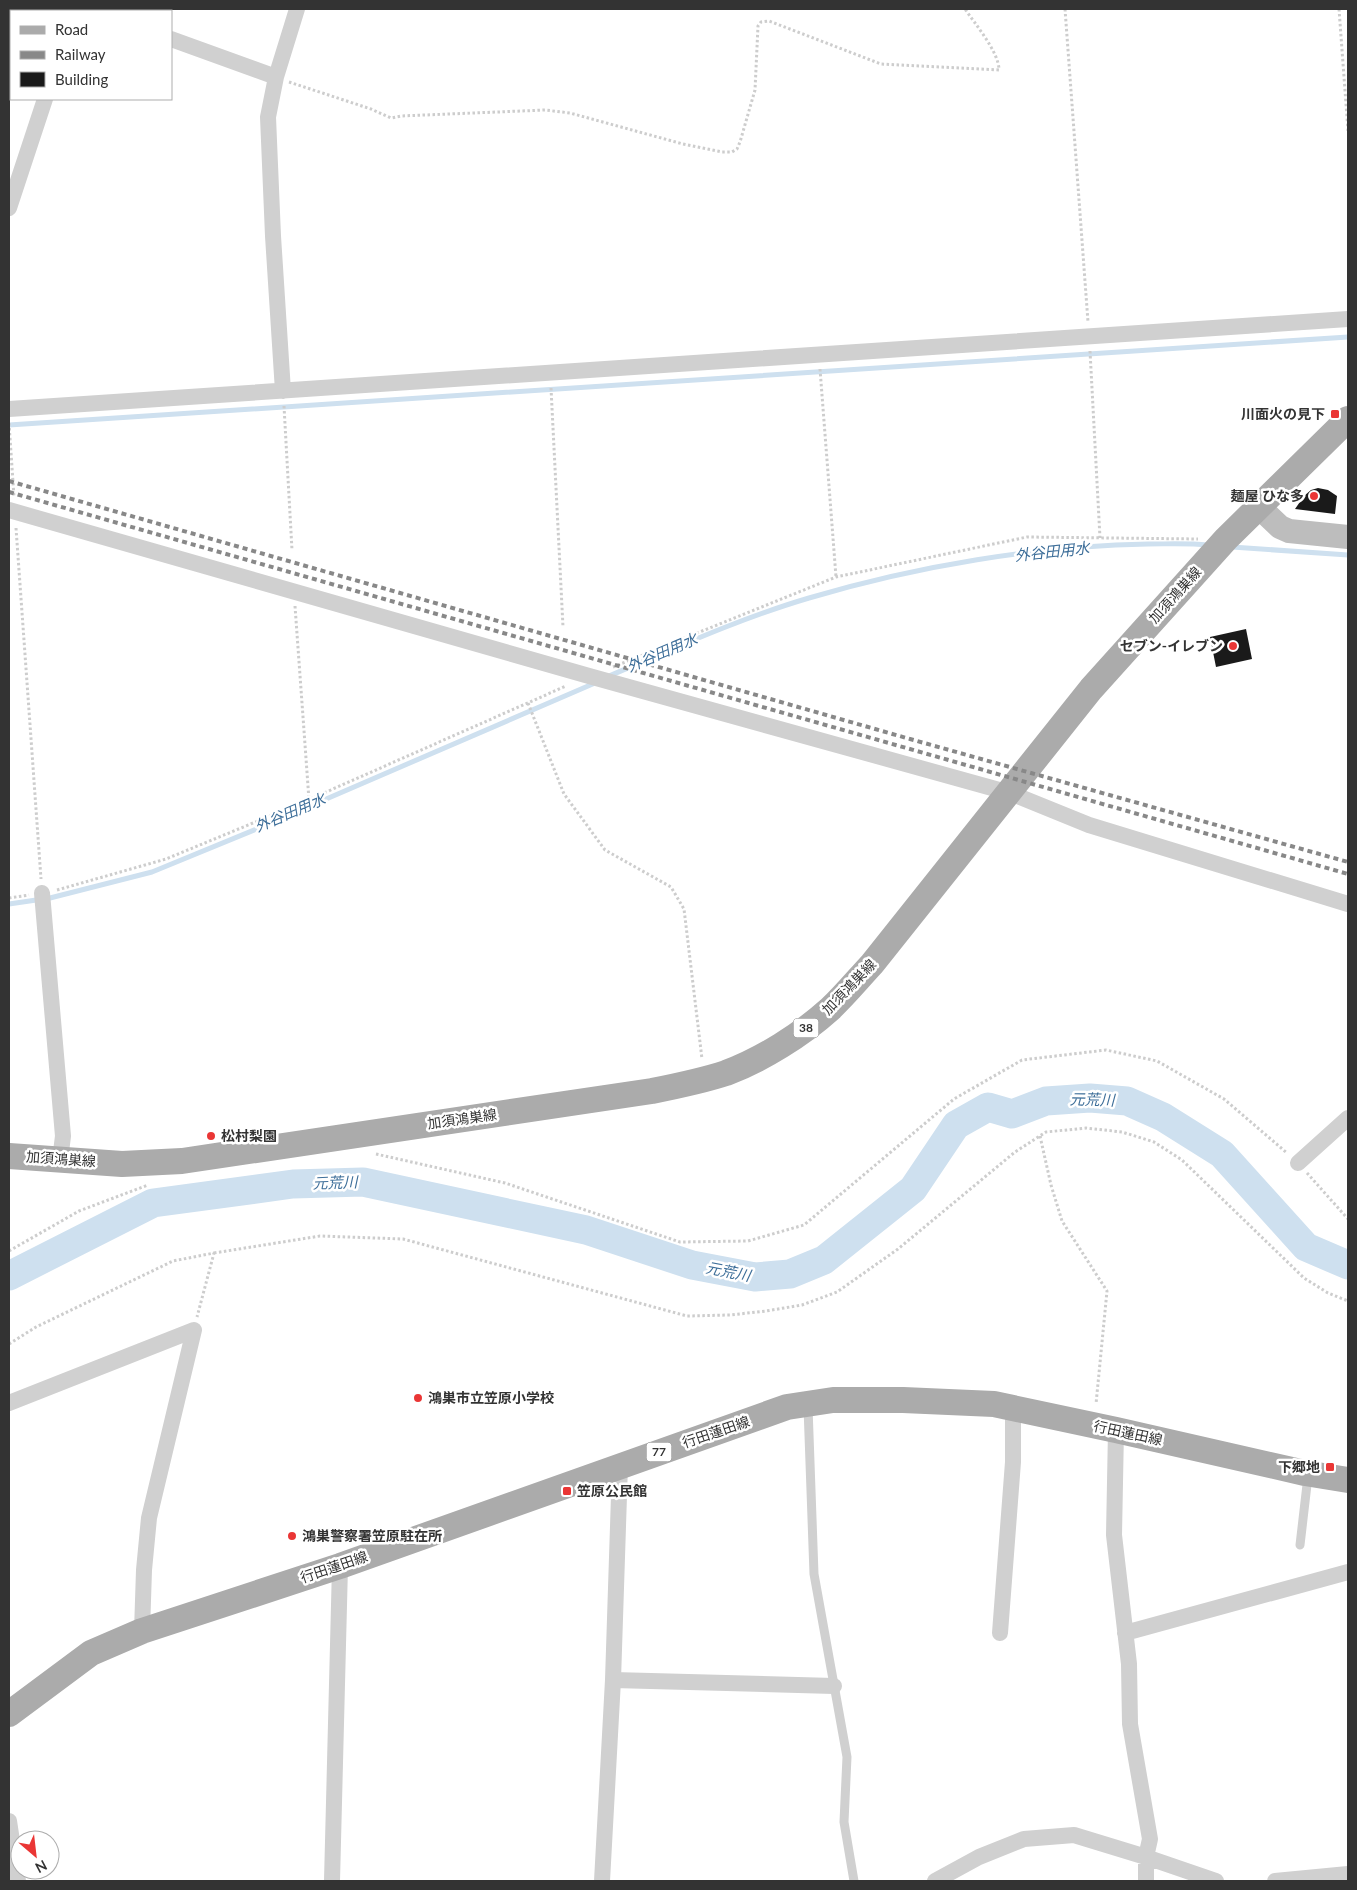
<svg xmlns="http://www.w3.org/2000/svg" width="1357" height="1890" font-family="Lato,'Noto Sans JP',sans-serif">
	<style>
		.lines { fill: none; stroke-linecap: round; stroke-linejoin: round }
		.stream { stroke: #cee0ef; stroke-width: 5 }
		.river { stroke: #cee0ef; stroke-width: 29 }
		.building { fill: #1a1a1a }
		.path { stroke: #cdcdcd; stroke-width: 3; stroke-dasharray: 2.5 2.5; stroke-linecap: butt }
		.lane { stroke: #d0d0d0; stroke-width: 9 }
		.street { stroke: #d0d0d0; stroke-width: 16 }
		.secondary { stroke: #bdbdbd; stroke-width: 24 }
		.primary { stroke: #ababab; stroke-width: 26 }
		.rail { stroke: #888; stroke-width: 4; stroke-dasharray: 5 4; stroke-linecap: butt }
		.poi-dot { fill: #ea3635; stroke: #fff; stroke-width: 2 }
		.labels { text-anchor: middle; stroke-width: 5; stroke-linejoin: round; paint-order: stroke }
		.shield { fill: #fff; stroke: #707070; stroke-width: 1 }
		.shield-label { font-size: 12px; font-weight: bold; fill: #333 }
		.poi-label { font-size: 14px; font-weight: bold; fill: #333; stroke: #fff; text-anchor: end }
		.street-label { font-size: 14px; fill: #333; stroke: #fff }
		.water-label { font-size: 15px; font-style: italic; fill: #3d6e99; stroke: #fff }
	</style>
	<rect width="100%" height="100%" fill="#fff"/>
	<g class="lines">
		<path class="stream" d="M9 425 1348 337
			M1232 547 1348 555
			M609 676C675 648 741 618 809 598 917 566 1036 546 1148 544 1168 544 1188 543 1208 545
			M9 904 50 898 152 872 259 828 595 683"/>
		<path class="river" d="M9 1276 153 1203 293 1184 363 1182 586 1230 692 1265 755 1277 790 1274 824 1260 913 1189 956 1125 988 1107 1012 1114 1046 1101 1090 1098 1127 1101 1163 1117 1222 1154 1306 1247 1348 1265"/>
	</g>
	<path class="building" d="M1318 488 1328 490 1337 496 1335 514 1295 509 1304 496 1311 490Z
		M1246 629 1252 659 1216 667 1210 637Z"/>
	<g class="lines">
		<path class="path" d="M1065 9 1088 322
			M1339 9 1348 131
			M289 82 371 109 391 118 401 116 545 110 570 113 683 144 722 152H732L737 149 740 142 755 90 758 26 761 22 769 21 881 64 999 70C999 52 975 24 965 9
			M1090 351 1100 538
			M820 369 836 577
			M551 388 563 627
			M284 406 292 550
			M9 423 14 497
			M16 528 41 879
			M295 606 309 800
			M613 667 836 577 1027 537 1198 539
			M528 703 564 794 605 850 671 887 684 909 702 1059
			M57 890 166 859 299 804 566 686
			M9 898 29 895
			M1040 1136 1051 1185 1062 1221 1107 1291 1096 1404
			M376 1154 505 1183 680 1242 748 1241 804 1225 954 1099 1022 1060 1106 1050 1157 1061 1224 1099 1287 1153
			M1307 1173 1348 1219
			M9 1251 79 1211 148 1185
			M214 1253 320 1236 403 1239 687 1316 730 1315 766 1311 802 1305 837 1292 898 1249 1015 1152 1046 1132 1086 1128 1122 1132 1154 1142 1182 1160 1304 1278 1328 1293 1348 1301
			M9 1344 36 1327 173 1261 214 1253 197 1317"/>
		<path class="lane" d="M808 1407 814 1574 847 1757 844 1822 854 1881
			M1300 1545 1308 1476"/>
		<path class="street" d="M90 9 97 11
			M73 11 74 9
			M171 39 276 77
			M9 208 45 99
			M283 391 273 236 268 117 276 77 297 9
			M9 409 1348 319
			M9 510 589 676 1010 793 1089 825 1348 904
			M42 893 63 1136 60 1160
			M1298 1163 1348 1118
			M9 1403 194 1330 149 1518 144 1570 142 1631
			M1116 1430 1114 1535 1129 1664 1130 1724 1150 1839 1146 1857V1881
			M1000 1633 1013 1462V1408
			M1125 1633 1348 1572
			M613 1680 834 1686
			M9 1821 18 1881
			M332 1881 340 1566
			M602 1881 613 1680 620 1465
			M935 1881 979 1857 1024 1839 1074 1835 1146 1857 1216 1881
			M1275 1881 1348 1874"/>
		<path class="secondary" d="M1258 506 1280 527 1289 531 1348 537"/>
		<path class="primary" d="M9 1156 122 1164 182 1161 652 1091C677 1086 702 1081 726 1073 763 1059 801 1035 830 1009 845 995 858 979 872 964L1091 689 1226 539 1348 419
			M9 1714 91 1653 142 1631 340 1566 787 1407 833 1400H903L994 1404 1116 1430 1305 1473 1348 1480"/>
		<path class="rail" d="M9 481 910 739 1348 862
			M9 492 1348 874"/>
	</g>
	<g class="poi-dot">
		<rect x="1330" y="409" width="10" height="10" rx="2.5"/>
		<circle cx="1314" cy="496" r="5"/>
		<circle cx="1233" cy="646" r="5"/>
		<circle cx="211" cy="1136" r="5"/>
		<circle cx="418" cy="1398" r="5"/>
		<rect x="1325" y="1462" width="10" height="10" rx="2.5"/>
		<rect x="562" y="1486" width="10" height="10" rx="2.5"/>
		<circle cx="292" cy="1536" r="5"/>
	</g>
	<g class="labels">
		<g class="shield">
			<rect x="793.5" y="1018.5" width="25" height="19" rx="4"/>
			<rect x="646.5" y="1442.5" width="25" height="19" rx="4"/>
		</g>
		<g class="shield-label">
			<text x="806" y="1032">38</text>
			<text x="659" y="1456">77</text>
		</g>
		<g class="poi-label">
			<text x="1325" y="419">川面火の見下</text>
			<text x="1304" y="501">麺屋 ひな多</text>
			<text x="1223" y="651">セブン-イレブン</text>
			<text x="221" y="1141" text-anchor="start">松村梨園</text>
			<text x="428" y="1403" text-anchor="start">鴻巣市立笠原小学校</text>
			<text x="1320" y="1472">下郷地</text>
			<text x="577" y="1496" text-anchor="start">笠原公民館</text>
			<text x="302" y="1541" text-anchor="start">鴻巣警察署笠原駐在所</text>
		</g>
		<g class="street-label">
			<text transform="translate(1175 595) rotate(-48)" y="5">加須鴻巣線</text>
			<text transform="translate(849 987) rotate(-46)" y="5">加須鴻巣線</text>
			<text transform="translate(462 1119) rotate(-8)" y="5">加須鴻巣線</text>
			<text transform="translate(61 1159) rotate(4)" y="5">加須鴻巣線</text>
			<text transform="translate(716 1432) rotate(-19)" y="5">行田蓮田線</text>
			<text transform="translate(1128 1433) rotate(12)" y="5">行田蓮田線</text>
			<text transform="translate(334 1567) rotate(-19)" y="5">行田蓮田線</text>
		</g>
		<g class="water-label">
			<text transform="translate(1052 552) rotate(-6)" y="5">外谷田用水</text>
			<text transform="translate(662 653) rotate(-23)" y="5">外谷田用水</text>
			<text transform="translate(290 813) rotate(-23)" y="5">外谷田用水</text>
			<text transform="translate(1092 1100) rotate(1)" y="5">元荒川</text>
			<text transform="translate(335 1183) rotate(-2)" y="5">元荒川</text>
			<text transform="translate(728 1272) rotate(11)" y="5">元荒川</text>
		</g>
	</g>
	<rect width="1357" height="1890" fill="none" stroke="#333333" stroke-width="20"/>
	<rect x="10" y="10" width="162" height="90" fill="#ffffff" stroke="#adadad"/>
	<rect x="20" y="26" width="25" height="8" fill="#ababab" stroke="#adadad"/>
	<text x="55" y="35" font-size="15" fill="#333333">Road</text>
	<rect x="20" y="51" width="25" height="8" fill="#888888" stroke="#adadad"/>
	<text x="55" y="60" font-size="15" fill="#333333">Railway</text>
	<rect x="20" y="72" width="25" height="15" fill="#1a1a1a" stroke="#adadad"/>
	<text x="55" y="85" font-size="15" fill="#333333">Building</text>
	<g transform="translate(35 1855) rotate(152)"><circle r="24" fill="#ffffff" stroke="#adadad"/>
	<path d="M0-4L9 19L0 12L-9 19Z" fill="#ea3635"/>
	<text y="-8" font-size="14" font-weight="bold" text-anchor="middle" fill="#333333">N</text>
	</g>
</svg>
